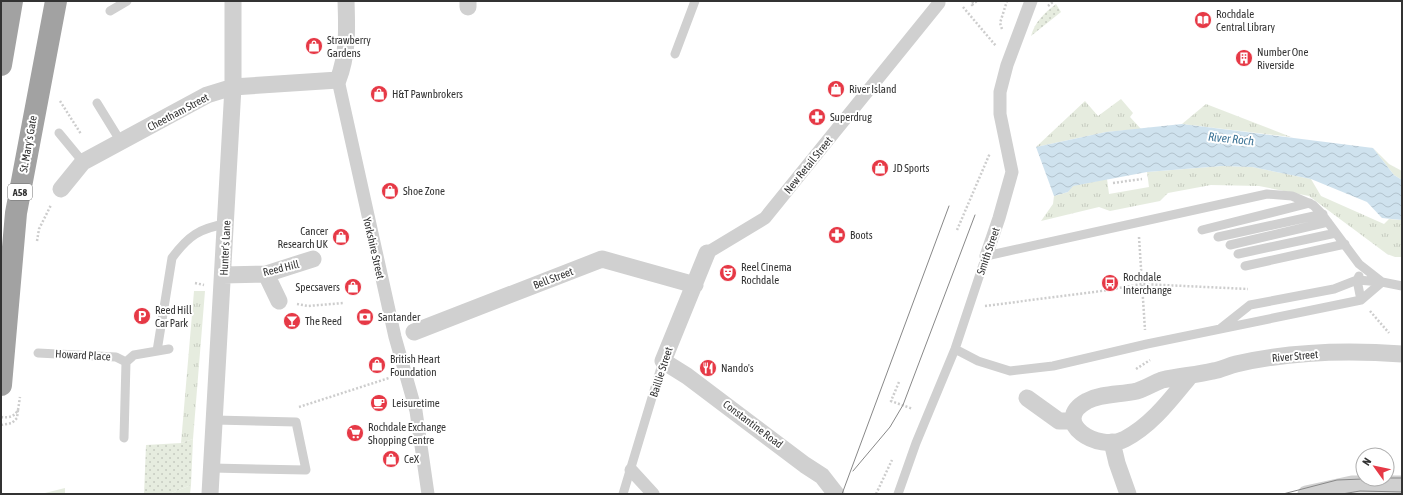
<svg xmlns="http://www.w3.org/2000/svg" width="1403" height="495" font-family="'Asap Condensed',sans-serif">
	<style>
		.grass { fill: url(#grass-tufts) }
		.garden { fill: url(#garden-dots) }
		.water { fill: url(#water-waves) }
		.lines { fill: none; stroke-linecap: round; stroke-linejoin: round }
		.path { stroke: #cdcdcd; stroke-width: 2.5; stroke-dasharray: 2 2; stroke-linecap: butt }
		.service { stroke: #d0d0d0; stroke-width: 9 }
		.pedestrian { stroke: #d0d0d0; stroke-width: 13 }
		.minor { stroke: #d0d0d0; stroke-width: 17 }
		.trunk { stroke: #a2a2a2; stroke-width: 22 }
		.tram { stroke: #888; stroke-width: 1 }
		.labels { text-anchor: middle; stroke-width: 4; stroke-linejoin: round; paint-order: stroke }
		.shield { fill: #fff; stroke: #707070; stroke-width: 1 }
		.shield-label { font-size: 10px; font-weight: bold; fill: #333 }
		.poi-label { font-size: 11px; fill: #333; stroke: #fff; text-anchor: start }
		.street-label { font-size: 11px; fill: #333; stroke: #fff }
		.water-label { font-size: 12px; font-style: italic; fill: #3f7597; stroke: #fff }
	</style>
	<defs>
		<pattern id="grass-tufts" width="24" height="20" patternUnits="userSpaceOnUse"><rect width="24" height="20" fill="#e6ecdf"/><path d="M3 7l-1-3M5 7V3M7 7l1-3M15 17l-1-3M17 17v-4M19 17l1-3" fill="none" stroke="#c6cbc0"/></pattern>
		<pattern id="garden-dots" width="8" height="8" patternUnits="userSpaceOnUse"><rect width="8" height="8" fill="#e6ecdf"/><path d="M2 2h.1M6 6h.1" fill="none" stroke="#c6cbc0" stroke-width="1.8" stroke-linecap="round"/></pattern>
		<pattern id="water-waves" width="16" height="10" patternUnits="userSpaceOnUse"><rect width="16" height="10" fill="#cfe2ee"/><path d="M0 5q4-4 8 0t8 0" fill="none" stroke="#b2c2cd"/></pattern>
	</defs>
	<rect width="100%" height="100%" fill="#fff"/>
	<path class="grass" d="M1121 99 1133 113 1130 117 1141 129 1106 132 1036 147 1085 101 1098 116Z
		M1206 104 1291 137 1182 124Z
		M1373 148 1389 164 1402 171V180L1394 175Z
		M1222 166 1252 167 1311 179 1321 196 1384 224 1389 219 1402 220V257H1395L1387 254 1309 196 1259 186 1211 185 1168 193 1160 201 1110 211 1099 207 1041 221 1053 204 1054 196 1068 192 1072 186 1107 179 1109 194 1149 187 1147 172Z
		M194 291H205L193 439 181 443Z
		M191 485 190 494H169Z
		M65 488V494H41Z"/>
	<path class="garden" d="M1056 4 1061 12 1031 36C1035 22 1044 13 1056 4Z
		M193 439 191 485 169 494H144L146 445 181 443Z"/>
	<path class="water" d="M1182 124 1373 148 1394 175 1402 180V220L1382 218 1367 202 1311 179 1252 167 1222 166 1147 172 1073 186 1068 192 1054 196 1036 147 1106 132Z"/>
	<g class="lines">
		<path class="path" d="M973 1 972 5 977 1
			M1048 6 1054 1
			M963 7 996 46
			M1002 29 1000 23 1007 1
			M60 101 81 134
			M1113 183 1142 179
			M957 230 990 153
			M1139 237 1145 330
			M37 241 39 229 51 205
			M195 283 204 285
			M297 304 308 306 344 303
			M985 306 1101 291 1142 284 1248 289
			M1370 311 1389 333
			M1136 369 1150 360
			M899 382 891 401 913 409
			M299 407 389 378
			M18 410 20 397
			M1 417C9 418 14 417 18 410L17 418 12 423 1 425
			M876 494 892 460"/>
		<path class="service" d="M110 11 127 1
			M675 54 695 1
			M97 103 121 142
			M59 133 83 162
			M1202 230 1310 203
			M1218 237 1323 214
			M1230 245 1328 222
			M1238 254 1336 233
			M1245 266 1345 244
			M1359 276 1357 280 1361 300
			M1221 328 1250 305 1334 289 1357 280 1382 282 1402 286
			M955 349 978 361 1010 371 1053 366 1147 344 1361 300 1382 282
			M157 351 172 258C188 236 200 228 226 224
			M38 353 116 357 126 362
			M124 438 126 362 134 355 169 349
			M212 468 306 470 296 422 215 420
			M623 494 663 361
			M898 494 916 443 955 349 986 256 1267 194 1292 196 1313 205 1321 213 1359 264 1382 282"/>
		<path class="pedestrian" d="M338 80 395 337 416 411 428 494
			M707 253 765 218 939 3
			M986 256 999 218 1012 172 1000 114V92L1007 65 1031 1
			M631 470 653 494"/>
		<path class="minor" d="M468 1V7
			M61 189 83 162 207 95 233 87 338 80C348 54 347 29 346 1
			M707 253 663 361 687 376 805 465 822 476 836 494
			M266 274 279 301
			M223 275 266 274 313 259
			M414 332 602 259 695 285
			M1190 376C1171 399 1152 425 1125 439 1098 453 1049 422 1087 401 1103 393 1120 395 1137 391 1146 388 1154 383 1162 380 1179 376 1196 375 1213 371 1221 370 1228 366 1236 364 1288 352 1349 350 1402 354
			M1027 398 1059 421H1072
			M1112 442 1117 463 1128 494
			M210 494 233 87V1
			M1306 494 1352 484H1402"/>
		<path class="trunk" d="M1 65 12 1
			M1 385 16 213 56 1"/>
		<path class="tram" d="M853 471 890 427 903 405 975 215
			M1387 478H1402
			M842 494 949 206
			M1283 494 1337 480 1363 479
			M1342 494 1360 491 1402 492"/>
	</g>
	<defs>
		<g id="library-disc" transform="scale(0.9)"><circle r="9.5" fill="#e63946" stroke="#fff"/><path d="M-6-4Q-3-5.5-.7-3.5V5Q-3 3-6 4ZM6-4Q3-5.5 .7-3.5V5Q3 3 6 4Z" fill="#fff"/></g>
		<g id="shop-disc" transform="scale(0.9)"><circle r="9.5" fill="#e63946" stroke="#fff"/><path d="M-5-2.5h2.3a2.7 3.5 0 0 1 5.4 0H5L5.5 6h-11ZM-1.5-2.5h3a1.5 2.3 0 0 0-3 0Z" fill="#fff"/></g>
		<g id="building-disc" transform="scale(0.9)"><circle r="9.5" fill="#e63946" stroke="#fff"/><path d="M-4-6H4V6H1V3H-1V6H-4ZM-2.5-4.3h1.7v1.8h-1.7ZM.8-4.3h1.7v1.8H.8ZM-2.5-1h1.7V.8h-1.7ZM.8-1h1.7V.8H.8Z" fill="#fff"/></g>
		<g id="pharmacy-disc" transform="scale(0.9)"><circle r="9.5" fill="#e63946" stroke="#fff"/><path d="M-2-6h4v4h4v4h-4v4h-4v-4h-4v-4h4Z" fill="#fff"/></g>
		<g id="theatre-disc" transform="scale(0.9)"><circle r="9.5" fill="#e63946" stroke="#fff"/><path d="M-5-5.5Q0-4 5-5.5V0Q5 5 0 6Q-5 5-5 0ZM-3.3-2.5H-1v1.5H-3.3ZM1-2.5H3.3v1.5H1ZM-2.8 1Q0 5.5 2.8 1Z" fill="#fff"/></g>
		<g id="bus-disc" transform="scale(0.9)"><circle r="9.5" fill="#e63946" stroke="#fff"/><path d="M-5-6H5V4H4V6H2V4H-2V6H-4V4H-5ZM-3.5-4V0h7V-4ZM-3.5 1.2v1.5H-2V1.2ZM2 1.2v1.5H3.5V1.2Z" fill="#fff"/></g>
		<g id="parking-disc" transform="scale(0.9)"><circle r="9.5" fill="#e63946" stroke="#fff"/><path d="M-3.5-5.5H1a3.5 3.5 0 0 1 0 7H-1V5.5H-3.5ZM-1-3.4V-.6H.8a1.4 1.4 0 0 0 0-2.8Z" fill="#fff"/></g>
		<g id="bank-disc" transform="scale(0.9)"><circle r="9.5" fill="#e63946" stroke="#fff"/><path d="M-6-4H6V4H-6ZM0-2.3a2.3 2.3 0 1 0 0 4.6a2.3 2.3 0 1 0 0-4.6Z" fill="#fff"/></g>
		<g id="bar-disc" transform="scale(0.9)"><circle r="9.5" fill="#e63946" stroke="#fff"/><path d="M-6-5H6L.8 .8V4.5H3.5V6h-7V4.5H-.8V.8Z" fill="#fff"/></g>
		<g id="restaurant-disc" transform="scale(0.9)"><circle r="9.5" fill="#e63946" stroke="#fff"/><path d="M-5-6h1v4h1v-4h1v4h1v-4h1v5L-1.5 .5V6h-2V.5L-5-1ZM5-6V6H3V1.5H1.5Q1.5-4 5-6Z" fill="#fff"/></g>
		<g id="cafe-disc" transform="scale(0.9)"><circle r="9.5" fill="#e63946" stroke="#fff"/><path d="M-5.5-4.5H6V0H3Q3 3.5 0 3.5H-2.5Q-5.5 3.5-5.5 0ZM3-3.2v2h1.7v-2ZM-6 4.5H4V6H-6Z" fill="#fff"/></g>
		<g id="supermarket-disc" transform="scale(0.9)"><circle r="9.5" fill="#e63946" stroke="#fff"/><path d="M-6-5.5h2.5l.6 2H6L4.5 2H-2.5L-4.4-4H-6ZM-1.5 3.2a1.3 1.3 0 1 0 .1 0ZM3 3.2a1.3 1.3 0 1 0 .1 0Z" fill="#fff"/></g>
	</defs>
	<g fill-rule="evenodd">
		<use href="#library-disc" x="1203" y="20"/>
		<use href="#shop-disc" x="314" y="46"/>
		<use href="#building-disc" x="1244" y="58"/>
		<use href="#shop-disc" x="836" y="89"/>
		<use href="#shop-disc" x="379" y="94"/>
		<use href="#pharmacy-disc" x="817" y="117"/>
		<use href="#shop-disc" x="880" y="168"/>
		<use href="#shop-disc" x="390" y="191"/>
		<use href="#pharmacy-disc" x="837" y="235"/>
		<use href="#shop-disc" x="341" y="237"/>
		<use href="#theatre-disc" x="728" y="273"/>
		<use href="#bus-disc" x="1110" y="283"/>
		<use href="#shop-disc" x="353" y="287"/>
		<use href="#parking-disc" x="142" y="316"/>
		<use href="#bank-disc" x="365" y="317"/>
		<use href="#bar-disc" x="292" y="321"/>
		<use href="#shop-disc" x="377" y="365"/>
		<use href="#restaurant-disc" x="708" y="368"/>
		<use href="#cafe-disc" x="379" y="403"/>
		<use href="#supermarket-disc" x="355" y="433"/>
		<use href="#shop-disc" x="391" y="459"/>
	</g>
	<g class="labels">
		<rect class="shield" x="8" y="184" width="24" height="16" rx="3"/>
		<g class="shield-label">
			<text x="20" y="196">A58</text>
		</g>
		<g class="poi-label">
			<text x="1216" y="18">Rochdale<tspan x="1216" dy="13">Central Library</tspan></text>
			<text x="327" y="44">Strawberry<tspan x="327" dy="13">Gardens</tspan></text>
			<text x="1257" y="56">Number One<tspan x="1257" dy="13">Riverside</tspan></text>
			<text x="849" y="93">River Island</text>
			<text x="392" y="98">H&amp;T Pawnbrokers</text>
			<text x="830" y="121">Superdrug</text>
			<text x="893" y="172">JD Sports</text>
			<text x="403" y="195">Shoe Zone</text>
			<text x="328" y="235" text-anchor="end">Cancer<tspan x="328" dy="13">Research UK</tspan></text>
			<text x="850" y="239">Boots</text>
			<text x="741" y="271">Reel Cinema<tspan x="741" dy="13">Rochdale</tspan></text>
			<text x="1123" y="281">Rochdale<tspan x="1123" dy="13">Interchange</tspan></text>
			<text x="340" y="291" text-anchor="end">Specsavers</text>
			<text x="155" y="314">Reed Hill<tspan x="155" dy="13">Car Park</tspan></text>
			<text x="378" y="321">Santander</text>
			<text x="305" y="325">The Reed</text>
			<text x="390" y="363">British Heart<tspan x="390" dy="13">Foundation</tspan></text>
			<text x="721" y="372">Nando's</text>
			<text x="392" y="407">Leisuretime</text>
			<text x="368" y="431">Rochdale Exchange<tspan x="368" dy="13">Shopping Centre</tspan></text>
			<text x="404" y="463">CeX</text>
		</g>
		<g class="street-label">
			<text transform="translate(178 112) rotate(-28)" y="4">Cheetham Street</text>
			<text transform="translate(28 144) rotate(-80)" y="4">St. Mary's Gate</text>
			<text transform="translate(808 165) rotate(-51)" y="4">New Retail Street</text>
			<text transform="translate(225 248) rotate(-87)" y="4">Hunter's Lane</text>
			<text transform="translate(374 248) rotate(77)" y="4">Yorkshire Street</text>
			<text transform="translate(988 251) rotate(-71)" y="4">Smith Street</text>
			<text transform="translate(281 268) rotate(-14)" y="4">Reed Hill</text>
			<text transform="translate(553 278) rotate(-21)" y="4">Bell Street</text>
			<text transform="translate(83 355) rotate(3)" y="4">Howard Place</text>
			<text transform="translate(1295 356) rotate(-5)" y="4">River Street</text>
			<text transform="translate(661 372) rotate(-72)" y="4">Baillie Street</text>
			<text transform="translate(753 424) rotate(37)" y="4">Constantine Road</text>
		</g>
		<g class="water-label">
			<text transform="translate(1231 139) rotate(6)" y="4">River Roch</text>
		</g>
	</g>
	<rect width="1403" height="495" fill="none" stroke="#333333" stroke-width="4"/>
	<g transform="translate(1375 467) rotate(303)"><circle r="19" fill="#ffffff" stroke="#adadad"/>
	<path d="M0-3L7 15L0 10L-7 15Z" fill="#e63946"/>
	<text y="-6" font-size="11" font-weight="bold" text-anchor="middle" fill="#333333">N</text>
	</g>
</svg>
